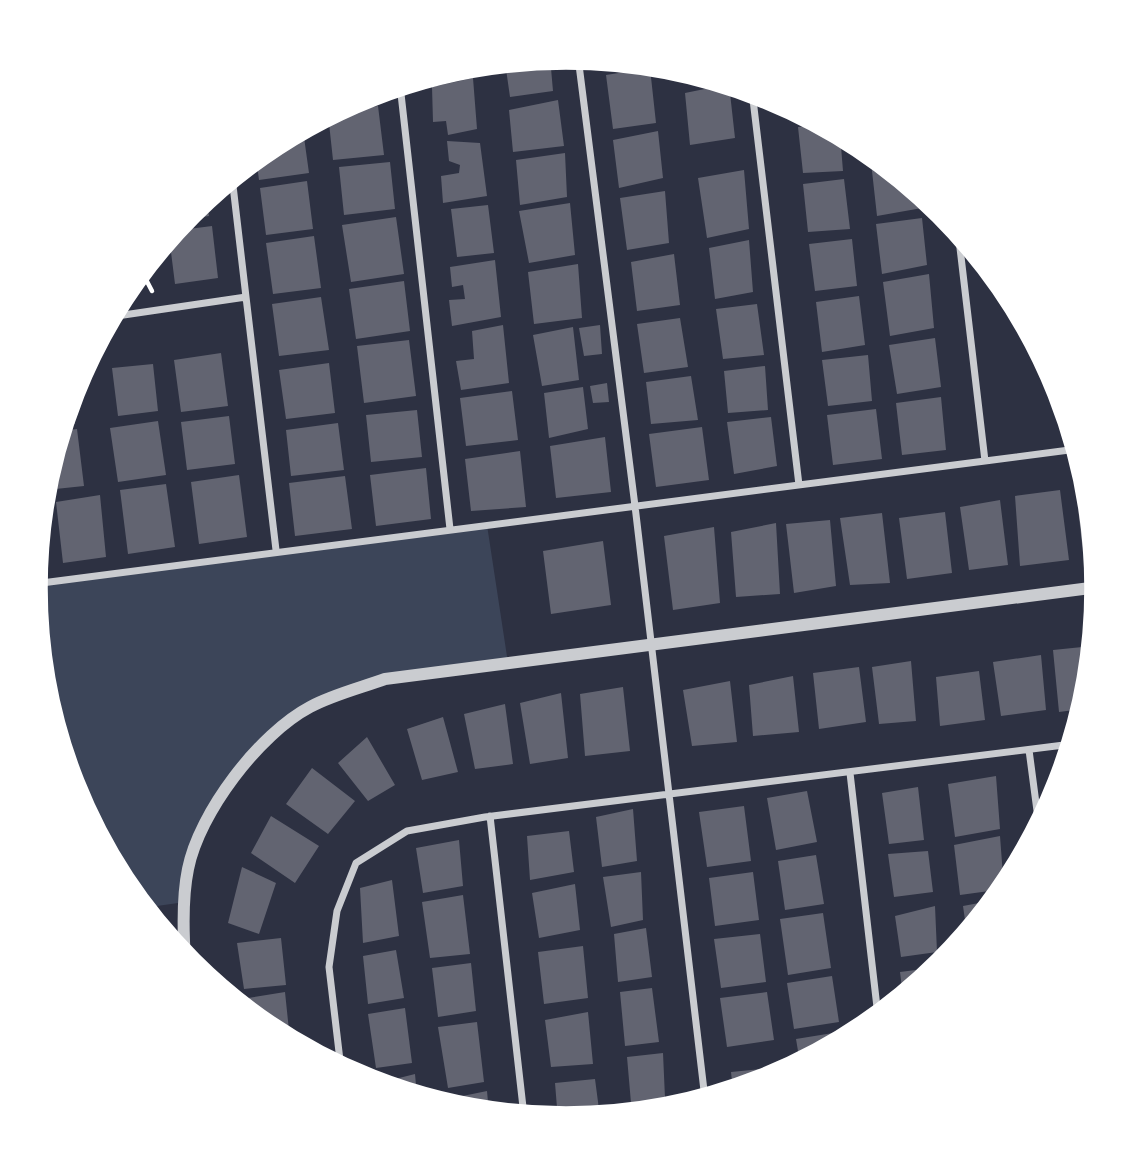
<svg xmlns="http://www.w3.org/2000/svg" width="1131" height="1176" font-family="Arial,sans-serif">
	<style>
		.green { fill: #3c4559 }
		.building { fill: #626471 }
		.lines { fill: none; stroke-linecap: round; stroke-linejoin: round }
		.path { stroke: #fff; stroke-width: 4.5 }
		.minor { stroke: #caccd0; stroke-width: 7 }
		.tertiary { stroke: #caccd0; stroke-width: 12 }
		.rim { fill: none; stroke: #fff; stroke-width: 3.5 }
	</style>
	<rect width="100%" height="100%" fill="#2d3142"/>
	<path class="green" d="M487 525 508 663C467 668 425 670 386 679 280 703 194 793 185 902L143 908C75 825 31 692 34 584Z"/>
	<path class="building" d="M550 57 553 91 510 97 505 62Z
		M469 65 470 72 424 79V77Z
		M650 68 656 123 613 129 606 75Z
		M683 70 710 78 684 82Z
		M473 78 477 129 448 135 446 121 433 122 432 87Z
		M729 84 735 138 690 145 685 93Z
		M558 100 564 146 513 152 509 110Z
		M378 106 384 155 333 160 328 114Z
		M793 109 808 117 794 119Z
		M822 125 840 134 843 171 803 173 798 127Z
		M303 130 309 173 259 180 256 157 270 145Z
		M658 131 663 178 619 188 613 140Z
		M447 141 480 143 487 196 443 203 441 176 459 173 460 165 449 161Z
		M565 153 567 197 520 205 516 160Z
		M879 160 920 194 922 208 877 216 871 162Z
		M390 162 395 209 344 215 339 167Z
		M744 170 749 229 707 238 698 178Z
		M844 179 850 229 808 232 803 184Z
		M307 181 313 229 266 235 260 188Z
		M665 191 669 243 627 250 620 198Z
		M206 197 209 216 182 220 189 211Z
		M570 203 575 255 529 263 519 211Z
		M488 205 494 253 457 257 451 209Z
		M396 217 404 274 351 282 342 225Z
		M922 218 927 265 882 274 876 224Z
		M212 226 218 278 175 284 169 236 173 231Z
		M314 236 321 288 273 294 266 243Z
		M852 239 857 286 815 291 809 244Z
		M749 240 753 292 715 299 709 248Z
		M674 254 680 305 637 311 631 262Z
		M495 260 501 317 452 326 449 300 465 299 463 285 452 287 450 267Z
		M578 264 582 318 534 324 528 272Z
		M929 274 934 328 890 336 883 282Z
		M404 281 410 331 356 339 349 289Z
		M859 296 865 345 822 352 816 302Z
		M321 297 329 350 279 356 272 304Z
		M757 304 764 355 723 359 716 309Z
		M680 318 688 367 644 373 637 324Z
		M503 325 509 383 461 390 456 361 474 359 472 331Z
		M600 325 602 354 584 356 579 328Z
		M573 327 579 380 542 386 533 335Z
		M935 338 941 387 897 394 889 345Z
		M409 340 416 396 364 403 357 346Z
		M221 353 228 406 181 412 174 360Z
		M868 355 872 401 828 406 822 360Z
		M329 363 335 413 286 419 279 370Z
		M153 364 158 411 118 416 112 368Z
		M765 366 768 410 728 413 724 371Z
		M691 376 698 420 651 424 646 382Z
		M607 383 609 402 593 403 590 386Z
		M583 387 588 429 549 438 544 393Z
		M72 390 75 424 61 425Z
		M512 391 518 440 466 446 460 398Z
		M941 397 946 450 902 455 896 403Z
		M876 409 882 459 833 465 827 415Z
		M417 410 422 457 371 462 366 415Z
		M229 416 235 464 187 470 181 422Z
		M771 417 777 466 734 474 727 422Z
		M158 421 166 475 118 482 110 428Z
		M338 423 344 470 291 476 286 430Z
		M702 427 709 480 656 487 649 434Z
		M77 429 84 486 46 490 45 480 60 431Z
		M605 437 611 492 556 498 550 446Z
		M520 451 526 507 471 511 465 459Z
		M426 468 431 519 376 526 370 475Z
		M239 475 247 537 199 544 191 482Z
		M345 476 352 529 295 536 289 483Z
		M166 484 175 547 128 554 120 490Z
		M1088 488 1094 551 1083 553 1076 490Z
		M1060 490 1069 560 1020 566 1015 496Z
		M100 495 106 557 63 563 56 502Z
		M1000 500 1008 565 969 570 960 507Z
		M945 512 952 573 907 579 899 518Z
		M882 513 890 583 850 585 840 518Z
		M830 520 836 586 794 593 786 524Z
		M776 523 780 594 736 597 731 532Z
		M39 526 45 563 36 564Z
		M714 527 720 603 673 610 664 536Z
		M603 541 611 605 551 614 543 551Z
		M1092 646 1082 709 1059 712 1053 650Z
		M1041 655 1046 710 1001 716 993 662Z
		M911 661 916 721 879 724 872 667Z
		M859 667 866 722 819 729 813 673Z
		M979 671 985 720 940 726 936 677Z
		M793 676 799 732 753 736 749 685Z
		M730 681 737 742 692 746 683 690Z
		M623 687 630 751 585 756 580 694Z
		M561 693 568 758 530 764 520 703Z
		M505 704 513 764 475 769 464 714Z
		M443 717 458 772 422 780 407 729Z
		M367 737 395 785 368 801 338 763Z
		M312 768 355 801 328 834 286 804Z
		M1062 775 1057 791 1055 776Z
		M996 776 1000 829 955 837 948 784Z
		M918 787 924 840 889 844 882 793Z
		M807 791 817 842 776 850 767 798Z
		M744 806 751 861 707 867 699 812Z
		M633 809 637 861 602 867 596 817Z
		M271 816 319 846 295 883 251 853Z
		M569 831 574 872 530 880 527 836Z
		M1000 836 1004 889 960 895 954 845Z
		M459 840 463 886 423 893 416 848Z
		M928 851 933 892 894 897 888 854Z
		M816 855 824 904 785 910 778 861Z
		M242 867 276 883 259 934 228 923Z
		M641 872 643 920 611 927 603 877Z
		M753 872 759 920 715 926 709 878Z
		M392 880 399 936 363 943 360 888Z
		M575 884 580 930 539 938 532 893Z
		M463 895 470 954 430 958 422 902Z
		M995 900 967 934 963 906Z
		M935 906 937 952 901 957 895 916Z
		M823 913 831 968 788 975 780 919Z
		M646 928 652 977 618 982 614 934Z
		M760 934 766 982 721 988 714 939Z
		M281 938 286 985 244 989 237 943Z
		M583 946 588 998 544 1004 538 952Z
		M396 950 404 998 368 1004 363 956Z
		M471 963 476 1011 438 1017 432 968Z
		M939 967 922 980 903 996 900 972Z
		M832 976 839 1022 794 1029 787 983Z
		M652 988 659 1042 625 1046 620 992Z
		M285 992 290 1040 269 1030 236 1003V1000Z
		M767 992 774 1040 727 1047 720 998Z
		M405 1008 412 1063 376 1068 368 1014Z
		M588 1012 593 1064 551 1067 545 1020Z
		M477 1022 484 1082 448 1088 438 1027Z
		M839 1032 841 1042 800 1063 796 1039Z
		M663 1053 665 1098 631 1103 627 1057Z
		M771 1068 772 1078 733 1091 731 1072Z
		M415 1074 417 1096 375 1084Z
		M595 1079 600 1117 558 1120 555 1083Z
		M487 1091 489 1113 448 1106V1099Z"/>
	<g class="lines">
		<path class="path" d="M141 270 152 291"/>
		<path class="minor" d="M578 57 635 506 705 1099
			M400 85 450 529
			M752 91 799 485
			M246 297 276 550
			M110 317 246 297 232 177
			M985 461 1077 449
			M34 584 985 461 958 231
			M1029 750 1039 826
			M850 773 878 1016
			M490 816 524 1116
			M341 1069 329 967 337 911 356 863 407 831 485 817 1072 744"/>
		<path class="tertiary" d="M185 960C183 930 182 898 188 869 199 813 259 734 310 707 332 695 360 688 385 679L1098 587"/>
	</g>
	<path d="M0 0H1131V1176H0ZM46 588a520 520 0 1 1 1040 0a520 520 0 1 1-1040 0Z" fill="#fff" fill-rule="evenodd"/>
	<path class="rim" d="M46 588a520 520 0 1 1 1040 0a520 520 0 1 1-1040 0Z"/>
</svg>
